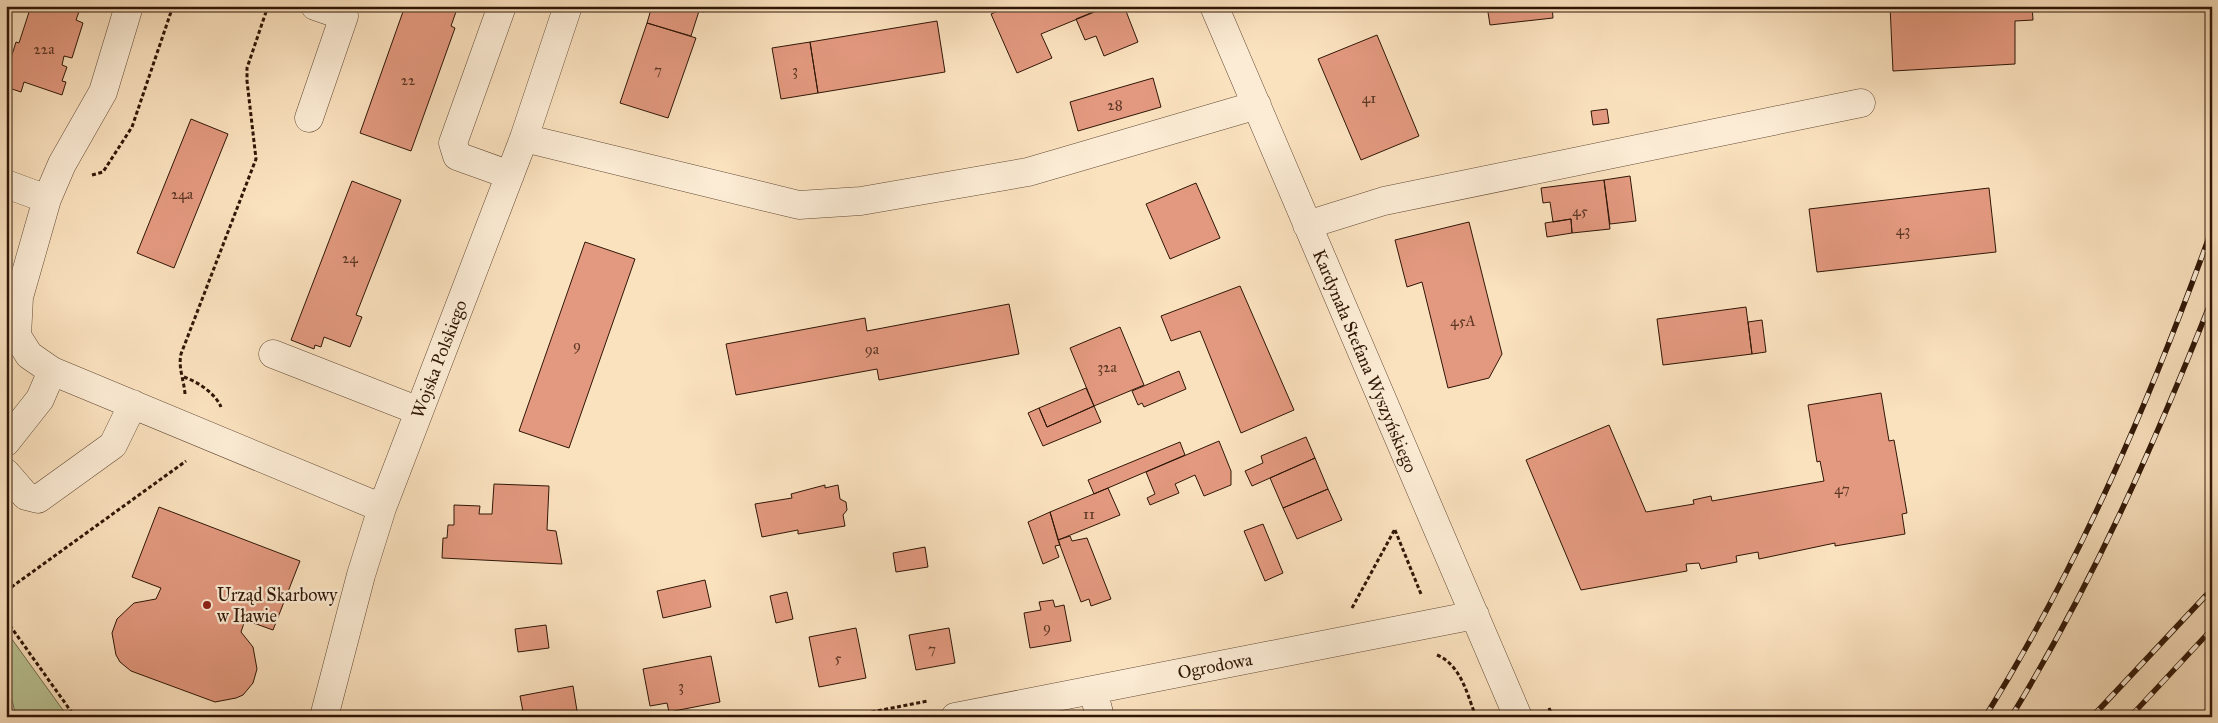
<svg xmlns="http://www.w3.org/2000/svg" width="2218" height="723" font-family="'IM FELL Great Primer',serif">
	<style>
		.green { fill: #bac495; stroke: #746d4e }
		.building { fill: #e3997f; stroke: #2f1606 }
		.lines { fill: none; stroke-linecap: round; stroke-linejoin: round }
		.minor-casing { stroke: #624934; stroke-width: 29 }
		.path { stroke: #2f1606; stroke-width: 3; stroke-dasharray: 4 2.5; stroke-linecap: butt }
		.minor { stroke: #fcecd5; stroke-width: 28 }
		.rail-casing { stroke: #2f1606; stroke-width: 5.5 }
		.rail { stroke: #fcecd5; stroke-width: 4; stroke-dasharray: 11; stroke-linecap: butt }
		.poi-dot { fill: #8f2418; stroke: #fcecd5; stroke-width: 2 }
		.labels { text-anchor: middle; stroke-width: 4.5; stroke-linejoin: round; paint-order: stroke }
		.number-label { font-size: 15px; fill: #5c3724 }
		.street-label { font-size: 18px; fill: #2f1606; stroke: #fcecd5 }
		.poi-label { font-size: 18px; fill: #2f1606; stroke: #fcecd5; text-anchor: start }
	</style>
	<rect width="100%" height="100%" fill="#fbe2bf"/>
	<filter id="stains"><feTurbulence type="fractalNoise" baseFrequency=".004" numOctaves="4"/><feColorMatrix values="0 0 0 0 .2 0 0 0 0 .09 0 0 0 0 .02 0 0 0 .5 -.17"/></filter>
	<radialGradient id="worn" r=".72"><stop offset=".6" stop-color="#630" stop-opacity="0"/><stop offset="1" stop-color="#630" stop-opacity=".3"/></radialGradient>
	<path class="green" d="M6 631 68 717H16L6 674Z"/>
	<path class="building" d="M31 6H81L76 20 83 23 72 58 64 56 62 65 67 67 62 81 66 82 62 95 24 82 21 92 6 87V57L11 58 16 42 19 43Z
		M405 6H458L451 26 455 28 411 151 360 133Z
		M652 6H706L704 12 699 11 691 36 647 23Z
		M1009 6H1103L1104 8 1041 34 1052 58 1017 73 991 14Z
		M1108 6H1124L1138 42 1104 56 1096 36 1085 40 1076 19Z
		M1487 6H1552L1553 18 1490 25Z
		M1890 6H2032L2033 20 2015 21V64L1893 71Z
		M937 21 945 72 818 93 810 42Z
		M647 23 696 38 668 118 620 103Z
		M1377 35 1419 136 1361 160 1318 59Z
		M810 42 818 93 781 99 772 48Z
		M1153 78 1161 107 1078 131 1070 102Z
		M1607 109 1609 123 1593 125 1591 111Z
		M191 119 228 134 174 268 137 253Z
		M1630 176 1636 221 1610 224 1604 180Z
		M1604 180 1610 229 1572 233 1571 219 1553 222 1550 202 1543 203 1541 188Z
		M352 181 401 200 356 315 362 317 350 347 324 337 321 347 315 345 314 349 291 340Z
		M1196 183 1220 238 1170 259 1146 204Z
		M1989 188 1996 252 1817 272 1809 209Z
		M1571 219 1572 233 1547 237 1545 223Z
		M1469 222 1502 354 1489 378 1448 388 1422 282 1407 287 1395 240Z
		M585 242 635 259 569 448 519 431Z
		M1240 286 1294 410 1241 433 1200 331 1171 341 1161 316Z
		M1009 304 1019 354 879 380 877 369 736 395 726 344 865 318 867 331Z
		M1746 307 1752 354 1663 365 1657 319Z
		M1762 320 1766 352 1752 354 1748 322Z
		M1120 327 1144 385 1094 406 1070 348Z
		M1179 371 1186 389 1144 407 1142 403 1138 405 1132 391Z
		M1086 388 1094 406 1047 427 1039 408Z
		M1881 393 1889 441 1894 440 1907 513 1902 514 1905 534 1835 546V543L1759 559 1758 552 1736 556 1737 562 1701 569 1699 563 1686 564 1687 571 1581 590 1526 460 1609 425 1646 512 1694 504 1693 500 1711 496 1712 501 1824 481 1820 461 1817 462 1808 405Z
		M1094 406 1101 422 1043 446 1028 413 1039 408 1047 427Z
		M1306 437 1315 458 1252 486 1245 471 1263 463 1261 456Z
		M1219 441 1231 471V485L1204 496 1195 475 1175 484 1179 493 1150 505 1147 498 1155 494 1146 472Z
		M1180 442 1185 455 1094 494 1088 480Z
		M1315 458 1328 489 1283 508 1270 478Z
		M494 484 549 486 547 530 556 531 562 564 442 558 443 538H447L448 525H454V505L480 506 479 514H492Z
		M825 485V488L838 485 840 499 846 502 847 510 843 515 845 526 798 534V530L762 537 755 504 792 498 791 494Z
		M1108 488 1120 515 1058 540 1050 512Z
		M1328 489 1342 520 1297 539 1283 508Z
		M159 507 300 561 273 630 245 620 241 632 253 647 257 669 253 683 243 695 236 698 215 702 131 671 120 662 116 655 112 633 117 619 134 603 156 599 161 588 132 577Z
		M1050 512 1060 545 1055 546 1059 557 1043 564 1028 522Z
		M1263 524 1283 573 1265 581 1244 531Z
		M1070 536 1072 541 1087 538 1111 599 1091 606 1089 599 1081 602 1058 540Z
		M925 547 928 567 896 572 893 553Z
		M705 580 711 607 663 618 657 591Z
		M787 592 793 619 776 623 770 596Z
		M1053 600 1055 607 1064 605 1071 641 1030 648 1024 613 1041 610 1039 602Z
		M546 625 549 648 518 652 515 629Z
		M856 628 866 678 819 687 809 637Z
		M949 628 955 663 916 670 909 635Z
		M711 656 720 702 669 712 667 703 650 706 643 669Z
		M573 686 578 717H524L520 696Z"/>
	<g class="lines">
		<g class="minor-casing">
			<path id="minor" d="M129 6 103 92 62 164 47 199 19 297 17 336 29 355 52 371 382 508
				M502 6 453 143 457 156 510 175
				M1214 6 1518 717
				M309 118 344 16 315 6
				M524 138 799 205 861 201 1028 172 1257 105
				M6 184 47 199
				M1307 225 1384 201 1861 103
				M273 354 419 411
				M6 442 40 399 52 371
				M6 473 26 496 38 499 113 445 133 404
				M1093 690 1100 717
				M324 717 361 575 382 508 524 138 568 6
				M955 717 1475 615"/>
		</g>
		<path class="path" d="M92 175 103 172 132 127 173 6
			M184 377C198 382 215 393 221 407
			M185 394C184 380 178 368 181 354L256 159 247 81V68L268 6
			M1395 530 1421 594
			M6 591 186 461
			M1352 608 1395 529
			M6 620 75 717
			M1437 655C1461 665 1467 694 1476 717
			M1549 708 1553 717
			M6 714 7 717
			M846 717 928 701"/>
		<use href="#minor" class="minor"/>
		<g class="rail-casing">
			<path id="rail" d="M1985 717C2080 564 2151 398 2212 229
				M2011 717C2092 585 2155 443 2212 299
				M2092 717 2212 589
				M2130 717 2212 629"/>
		</g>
		<use href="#rail" class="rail"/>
	</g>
	<circle class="poi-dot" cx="207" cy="605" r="5"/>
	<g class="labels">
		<g class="number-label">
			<text x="44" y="54">22a</text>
			<text x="658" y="75">7</text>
			<text x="795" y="75">3</text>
			<text x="408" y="85">22</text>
			<text x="1369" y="103">41</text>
			<text x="1115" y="110">28</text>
			<text x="182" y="199">24a</text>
			<text x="1580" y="216">45</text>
			<text x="1903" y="235">43</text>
			<text x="350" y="263">24</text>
			<text x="1463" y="326">45A</text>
			<text x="577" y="350">9</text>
			<text x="872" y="354">9a</text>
			<text x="1107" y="372">32a</text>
			<text x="1842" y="494">47</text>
			<text x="1089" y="519">11</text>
			<text x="1047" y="632">9</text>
			<text x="932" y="654">7</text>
			<text x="838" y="663">5</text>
			<text x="681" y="691">3</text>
		</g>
		<g class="street-label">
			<text transform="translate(439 359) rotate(-69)" y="6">Wojska Polskiego</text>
			<text transform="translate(1365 361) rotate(67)" y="6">Kardynała Stefana Wyszyńskiego</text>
			<text transform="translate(1215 666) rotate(-11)" y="6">Ogrodowa</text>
		</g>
		<g class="poi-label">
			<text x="217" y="601">Urząd Skarbowy<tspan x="217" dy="21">w Iławie</tspan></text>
		</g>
	</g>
	<rect width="2218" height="723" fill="none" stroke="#fbe2bf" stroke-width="25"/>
	<rect x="8" y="8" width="2203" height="708" fill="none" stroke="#2f1606" stroke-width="2.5"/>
	<rect x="12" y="12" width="2193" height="698" fill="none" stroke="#2f1606"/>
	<rect width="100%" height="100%" filter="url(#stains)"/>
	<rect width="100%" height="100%" fill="url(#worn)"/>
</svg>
